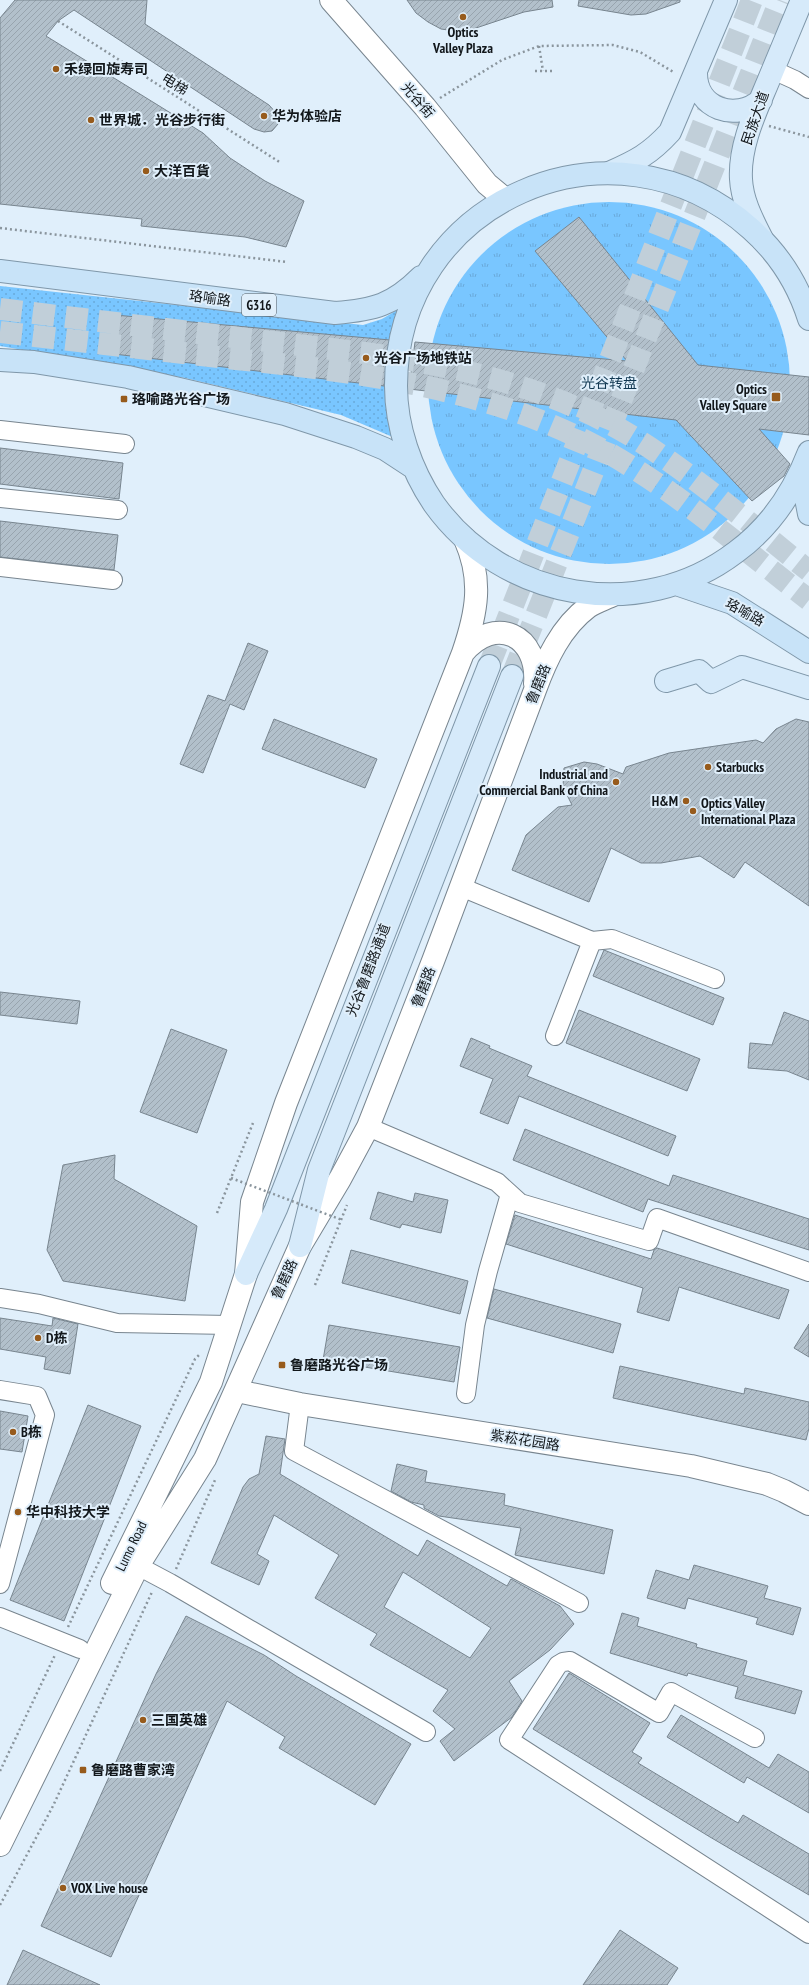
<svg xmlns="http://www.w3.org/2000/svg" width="809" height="1985" font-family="'PT Sans Narrow','Noto Sans SC',sans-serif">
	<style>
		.grass { fill: url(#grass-dots) }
		.park { fill: url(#park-tufts) }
		.building { fill: url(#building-hatch); stroke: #78858f; fill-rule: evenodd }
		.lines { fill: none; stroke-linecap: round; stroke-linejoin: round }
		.primary-tunnel { stroke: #c1cfd9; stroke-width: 22; stroke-dasharray: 22 11; stroke-linecap: butt }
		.trunk-tunnel { stroke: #c1cfd9; stroke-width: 22; stroke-dasharray: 22 11; stroke-linecap: butt }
		.minor-casing { stroke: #78858f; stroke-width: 20 }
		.tertiary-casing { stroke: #78858f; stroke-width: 24 }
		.secondary-casing { stroke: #78858f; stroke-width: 24 }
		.primary-casing { stroke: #7f97a9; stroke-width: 24 }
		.trunk-casing { stroke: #7f97a9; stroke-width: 24 }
		.path { stroke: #8a959d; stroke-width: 2.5; stroke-dasharray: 2 3; stroke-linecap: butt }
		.minor { stroke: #fff; stroke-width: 18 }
		.tertiary { stroke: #fff; stroke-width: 22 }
		.secondary { stroke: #fff; stroke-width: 22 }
		.primary { stroke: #d6eafa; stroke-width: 22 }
		.trunk { stroke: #c8e3f8; stroke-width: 22 }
		.path-bridge { stroke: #8a959d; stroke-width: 2.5; stroke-dasharray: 2 3; stroke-linecap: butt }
		.poi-dot { fill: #975b1c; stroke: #e0effb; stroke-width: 1.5 }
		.labels { text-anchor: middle; stroke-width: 4; stroke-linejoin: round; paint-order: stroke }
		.shield { fill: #e0effb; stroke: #50585e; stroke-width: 1 }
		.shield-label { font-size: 13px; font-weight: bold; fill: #12171b }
		.poi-label { font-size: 14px; font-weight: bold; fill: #12171b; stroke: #e0effb; text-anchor: start }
		.street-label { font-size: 14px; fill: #12171b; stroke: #e0effb }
		.park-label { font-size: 14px; fill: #103751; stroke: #e0effb }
	</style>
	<defs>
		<pattern id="grass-dots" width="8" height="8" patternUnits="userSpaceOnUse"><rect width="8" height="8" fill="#79c6ff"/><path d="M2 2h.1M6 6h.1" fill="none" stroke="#68a9da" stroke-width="1.8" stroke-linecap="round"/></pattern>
		<pattern id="park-tufts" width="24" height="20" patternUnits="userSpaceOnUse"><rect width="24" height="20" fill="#79c6ff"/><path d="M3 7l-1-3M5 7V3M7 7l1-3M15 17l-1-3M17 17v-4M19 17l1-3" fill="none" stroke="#68a9da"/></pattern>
		<pattern id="building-hatch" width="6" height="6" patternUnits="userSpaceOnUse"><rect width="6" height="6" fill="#b2c0cb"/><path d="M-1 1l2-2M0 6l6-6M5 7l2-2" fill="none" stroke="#98a4ae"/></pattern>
	</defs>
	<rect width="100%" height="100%" fill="#e0effb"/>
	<path class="grass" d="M0 286 363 325 382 319 404 306 393 339 389 361 395 438 341 415 185 378 0 346Z"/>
	<path class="park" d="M428 383a181 181 0 1 1 362 0a181 181 0 1 1-362 0Z"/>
	<path class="building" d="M15 0H147L145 24 269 105 279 116 278 124 272 131 264 132 254 129 74 10 58 21 46 36 203 133 230 158 265 181 304 201 286 247 245 237 141 226 142 219 0 204V18Z
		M407 0H552L553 7 524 12 470 30 455 31 441 29 428 22 416 13Z
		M579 0H680V2L646 14 631 15 578 6Z
		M579 217 698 365 809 377V435L759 429 790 464 784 476 752 501 676 420 409 389 415 342 627 361 535 251Z
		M115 315 390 340 384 386 114 354Z
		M0 448 123 463 119 499 0 484Z
		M0 521 118 535 114 570 0 557Z
		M248 643 268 651 244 710 230 704 203 773 180 764 208 695 225 701Z
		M274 719 377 759 365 788 262 749Z
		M796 719 809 722V906L745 862 734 878 700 856 661 863H641L611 848 589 902 512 870 526 835 558 807 572 805 563 787 564 768 584 762 597 764 623 774 626 767 669 753 756 740 763 743 776 729Z
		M604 950 724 998 713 1025 593 976Z
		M0 992 80 1001 77 1024 0 1015Z
		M579 1010 700 1059 687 1091 566 1043Z
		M784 1012 809 1021V1080L787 1071 748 1068 750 1043 772 1045Z
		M171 1029 227 1050 197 1133 140 1112Z
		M471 1038 490 1046 489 1048 532 1066 527 1076 676 1136 668 1156 519 1096 508 1124 480 1113 493 1079 460 1066Z
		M525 1129 669 1186 673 1175 809 1219V1250L648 1199 643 1212 513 1160Z
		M115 1155 114 1179 197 1226 185 1301 63 1281 47 1250 63 1165Z
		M378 1192 413 1202 415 1193 448 1200 441 1233 402 1224 400 1228 370 1219Z
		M515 1215 651 1259 654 1250 657 1248 789 1290 779 1319 679 1287 669 1321 637 1312 643 1288 506 1244Z
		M351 1250 468 1281 460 1314 342 1283Z
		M494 1289 621 1324 613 1353 487 1318Z
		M0 1318 52 1326 53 1318 78 1324 70 1374 44 1369 46 1357 0 1349Z
		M809 1324V1357L794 1348Z
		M329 1325 460 1347 454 1382 323 1360Z
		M620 1366 744 1394 745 1388 809 1402V1428L806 1440 613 1398Z
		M88 1405 141 1426 64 1621 10 1600Z
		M0 1411 28 1416 22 1452 0 1449Z
		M266 1436 285 1439 280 1474 418 1556 427 1540 507 1586 511 1579 560 1606 574 1624 550 1650 509 1681 522 1701 512 1717 454 1761 440 1741 455 1729 433 1711 448 1690 370 1645 377 1634 315 1598 339 1555 274 1515 257 1554 269 1561 259 1585 211 1563 243 1487 249 1479 259 1474ZM403 1572 491 1628 470 1658 384 1607Z
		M397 1464 427 1471 425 1482 505 1494 504 1505 613 1530 604 1574 515 1555 521 1528 439 1516 424 1508V1505L411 1502 391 1491Z
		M694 1565 768 1586 764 1598 801 1608 793 1635 756 1624 758 1618 688 1598 685 1609 647 1598 656 1570 689 1580Z
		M622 1613 639 1618 637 1626 697 1644 696 1647 747 1661 743 1675 802 1691 795 1714 735 1698 738 1687 688 1673 687 1676 610 1653Z
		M186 1616 264 1655 296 1676 411 1744 375 1805 279 1748 285 1737 227 1701 111 1957 41 1926 156 1674Z
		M569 1673 650 1723 632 1752 642 1758 638 1763 738 1823 743 1815 809 1854V1895L710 1837 533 1729Z
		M681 1715 769 1768 778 1754 809 1772V1813L747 1777 744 1783 667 1737Z
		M620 1930 678 1968 667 1985H583Z
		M23 1950 100 1985H7Z"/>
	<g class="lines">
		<path class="primary-tunnel" d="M489 666 752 0
			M512 676 780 0"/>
		<path class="trunk-tunnel" d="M0 309 373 354C466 368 560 390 641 442 700 480 754 527 809 571
			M0 332C79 341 157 350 236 359 355 372 475 386 584 440 666 481 736 544 809 600"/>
		<g class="minor-casing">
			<path id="minor" d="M773 70 795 80 809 89
				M0 430 125 444
				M0 498 118 510
				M0 567 113 580
				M461 887 592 941 555 1036
				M592 941 612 939 715 979
				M368 1127 497 1182 520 1203 649 1241 657 1218 809 1272
				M0 1298 39 1304 117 1323 230 1325
				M0 1390 37 1396 45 1415 0 1584
				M466 1394 475 1325 488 1271 510 1194
				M300 1404 294 1451 579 1603
				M138 1566 170 1583 426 1732
				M0 1617 80 1649
				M755 1738 671 1692 659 1713 570 1661 563 1662 558 1665 509 1740 809 1934"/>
		</g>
		<g class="tertiary-casing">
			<path id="tertiary" d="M331 0 425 107 487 184 505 199
				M237 1391 300 1404 691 1466 767 1484 784 1491 809 1504"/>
		</g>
		<g class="secondary-casing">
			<path id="secondary" d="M463 653C495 614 539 635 535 684
				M112 1583 211 1382 246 1274 252 1202 286 1103 463 653C477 612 483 580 465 539
				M0 1845 138 1566 205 1459 300 1246 340 1179 368 1127 433 961 535 690C546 660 561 627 588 607 595 602 605 599 613 595"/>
		</g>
		<g class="primary-casing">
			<path id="primary" d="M696 73C696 109 736 122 761 100
				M609 173C636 161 650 154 670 132L726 0
				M762 239C753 221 742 201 741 179 739 144 757 109 770 77 781 51 791 26 802 0
				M666 681 699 671 711 682 742 667 809 688
				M300 1246 319 1170 512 676
				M246 1274 276 1209 489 666"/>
		</g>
		<g class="trunk-casing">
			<path id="trunk" d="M0 271 335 313C374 310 393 305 421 277
				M809 319C798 284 778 253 751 229 614 106 396 200 396 386 396 427 411 470 434 504 503 600 640 625 736 552 770 527 794 491 809 452
				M0 360 34 362 128 377 285 414 356 437 385 449 414 468
				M801 472 809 514
				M676 584 732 603 809 652"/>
		</g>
		<path class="path" d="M58 21 281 163
			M539 46 543 71
			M535 71H553
			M440 98 502 60 539 46 613 45 640 52 675 73
			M769 126 809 137
			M0 228 287 262
			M217 1213 253 1123
			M315 1285 347 1205
			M176 1569 215 1480
			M68 1627 195 1359 199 1355
			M0 1771 55 1655
			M0 1905 53 1806 152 1592"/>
		<use href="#minor" class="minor"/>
		<use href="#tertiary" class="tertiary"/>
		<use href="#secondary" class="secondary"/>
		<use href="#primary" class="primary"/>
		<use href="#trunk" class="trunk"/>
		<path class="path-bridge" d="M231 1178 342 1220"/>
	</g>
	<g class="poi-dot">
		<circle cx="463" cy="17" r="4"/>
		<circle cx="56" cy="69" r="4"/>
		<circle cx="264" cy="116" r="4"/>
		<circle cx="91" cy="120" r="4"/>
		<circle cx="146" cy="171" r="4"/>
		<circle cx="366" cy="358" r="4"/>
		<rect x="771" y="392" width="10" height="10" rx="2"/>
		<rect x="120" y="395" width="8" height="8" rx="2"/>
		<circle cx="708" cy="767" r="4"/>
		<circle cx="616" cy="782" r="4"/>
		<circle cx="686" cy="801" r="4"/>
		<circle cx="693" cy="811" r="4"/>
		<circle cx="38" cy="1338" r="4"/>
		<rect x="278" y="1361" width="8" height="8" rx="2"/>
		<circle cx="13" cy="1432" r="4"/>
		<circle cx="18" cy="1512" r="4"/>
		<circle cx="143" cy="1720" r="4"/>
		<rect x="79" y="1766" width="8" height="8" rx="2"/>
		<circle cx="63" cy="1888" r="4"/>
	</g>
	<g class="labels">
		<rect class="shield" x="242" y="294" width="34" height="22" rx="3"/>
		<g class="shield-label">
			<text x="259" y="310">G316</text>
		</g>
		<g class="poi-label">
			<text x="463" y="37" text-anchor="middle">Optics<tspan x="463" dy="16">Valley Plaza</tspan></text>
			<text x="64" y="74">禾绿回旋寿司</text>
			<text x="272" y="121">华为体验店</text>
			<text x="99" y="125">世界城．光谷步行街</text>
			<text x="154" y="176">大洋百貨</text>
			<text x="374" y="363">光谷广场地铁站</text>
			<text x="767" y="394" text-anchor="end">Optics<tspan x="767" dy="16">Valley Square</tspan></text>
			<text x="132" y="404">珞喻路光谷广场</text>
			<text x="716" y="772">Starbucks</text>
			<text x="608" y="779" text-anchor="end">Industrial and<tspan x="608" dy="16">Commercial Bank of China</tspan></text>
			<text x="678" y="806" text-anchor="end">H&amp;M</text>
			<text x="701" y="808">Optics Valley<tspan x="701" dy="16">International Plaza</tspan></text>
			<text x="46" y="1343">D栋</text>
			<text x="290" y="1370">鲁磨路光谷广场</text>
			<text x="21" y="1437">B栋</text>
			<text x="26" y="1517">华中科技大学</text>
			<text x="151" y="1725">三国英雄</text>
			<text x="91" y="1775">鲁磨路曹家湾</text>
			<text x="71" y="1893">VOX Live house</text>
		</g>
		<g class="street-label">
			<text transform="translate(175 84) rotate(32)" y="5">电梯</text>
			<text transform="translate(418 100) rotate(49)" y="5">光谷街</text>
			<text transform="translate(755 118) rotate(-71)" y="5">民族大道</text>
			<text transform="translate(210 298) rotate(8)" y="5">珞喻路</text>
			<text transform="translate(745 612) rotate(29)" y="5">珞喻路</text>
			<text transform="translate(538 684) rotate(-68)" y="5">鲁磨路</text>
			<text transform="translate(368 970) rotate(-69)" y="5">光谷鲁磨路通道</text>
			<text transform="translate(423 987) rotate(-69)" y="5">鲁磨路</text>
			<text transform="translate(284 1279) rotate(-65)" y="5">鲁磨路</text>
			<text transform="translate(525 1440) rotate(9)" y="5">紫菘花园路</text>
			<text transform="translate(131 1546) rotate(-64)" y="5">Lumo Road</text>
		</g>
		<g class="park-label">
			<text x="609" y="388">光谷转盘</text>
		</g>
	</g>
</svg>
